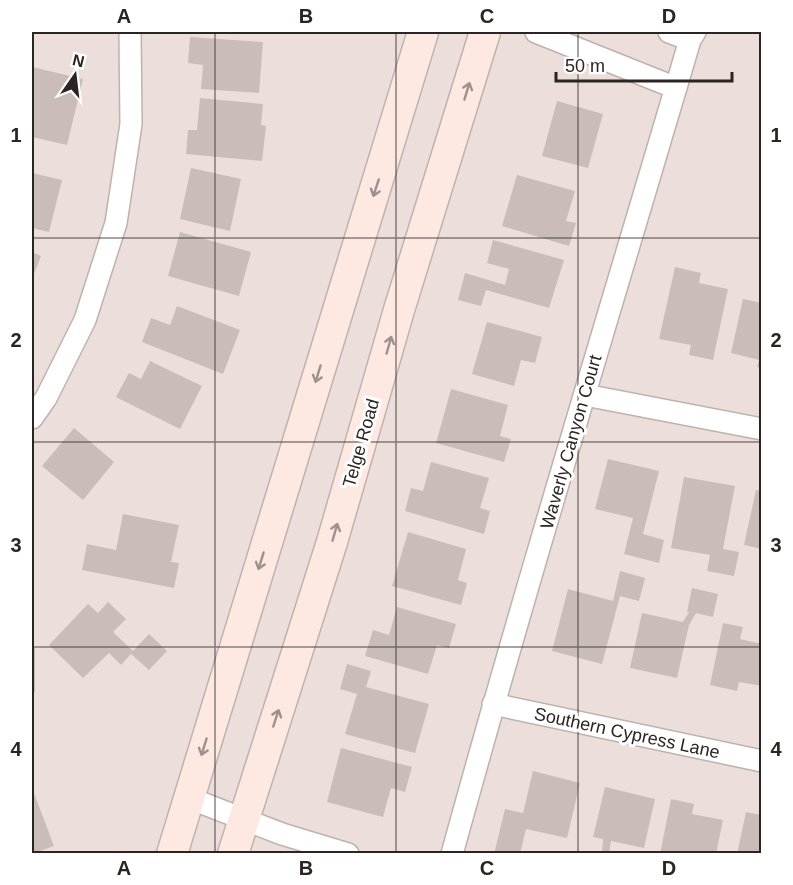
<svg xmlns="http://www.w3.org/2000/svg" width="793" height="885" font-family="Arial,sans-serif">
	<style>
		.building { fill: #cabdb9 }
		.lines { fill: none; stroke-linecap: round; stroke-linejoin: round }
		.street-casing { stroke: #bfb2ae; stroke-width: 24 }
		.secondary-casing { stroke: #bfb2ae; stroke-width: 33 }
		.street { stroke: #fff; stroke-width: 21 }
		.secondary { stroke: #fde8e2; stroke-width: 30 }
		.oneway { stroke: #9e908c }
		.grid { fill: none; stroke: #2a2523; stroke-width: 1.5; stroke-opacity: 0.55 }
		.labels { text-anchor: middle; stroke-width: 6; stroke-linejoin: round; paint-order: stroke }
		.street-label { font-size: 18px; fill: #2a2523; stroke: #fff }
		.neatline { fill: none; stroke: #2a2523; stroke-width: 2 }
		.grid-label { font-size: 20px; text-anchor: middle; font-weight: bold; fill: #2a2523 }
	</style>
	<rect width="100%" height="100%" fill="#ecdedb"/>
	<path class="building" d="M190 37 263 42 259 93 201 89 203 65 188 63Z
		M32 67 83 79 67 145 32 137Z
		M200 98 263 104 261 125 266 126 262 161 186 154 188 130H197Z
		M557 101 603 114 588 168 542 156Z
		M191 168 241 179 230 231 180 219Z
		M32 173 62 180 49 232 32 228Z
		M517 175 575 191 566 221 576 223 569 246 502 226Z
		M180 232 251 252 239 296 168 276Z
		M493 240 564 260 549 308 486 290 481 306 458 300 465 273 505 285 509 269 487 263Z
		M32 252 41 256 32 279Z
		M675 267 701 273 699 283 728 289 713 360 689 355 691 345 659 339Z
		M743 299 762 303V368L757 367 759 360 731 353Z
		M177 306 240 330 223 374 142 342 151 318 170 325Z
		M487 322 542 337 535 363 521 360 514 386 472 374Z
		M150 361 202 386 180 429 116 397 129 373 141 379Z
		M451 389 508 405 500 436 511 439 504 462 436 443Z
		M74 428 114 462 83 500 42 466Z
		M608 459 659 471 643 534 664 540 659 563 624 554 633 518 595 509Z
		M431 462 489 478 480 508 490 511 484 534 405 511 411 488 423 491Z
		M684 477 735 486 723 549 739 552 734 576 707 571 710 555 671 548Z
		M756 490 762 491V549L744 545Z
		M123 514 179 525 171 562 179 563 174 588 82 570 87 544 116 550Z
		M408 532 466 549 458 580 467 583 461 605 392 586Z
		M620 571 645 578 639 601 620 596 602 664 552 651 568 589 613 601Z
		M692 588 718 594 713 617 696 613 689 625 677 678 630 668 642 613 683 622 689 612H687Z
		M108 602 126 619 113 632 133 651 149 634 167 651 149 670 131 654 121 665 109 653 83 678 49 645 88 604 98 613Z
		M397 607 456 624 449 648 437 645 428 674 365 656 373 630 389 635Z
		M723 623 743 627 740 639 762 644V686L739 682 737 691 710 685Z
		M32 648H35V692H32Z
		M347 664 371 671 366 687 429 704 415 753 345 734 357 694 340 689Z
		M341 748 412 767 405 792 391 788 383 817 327 802Z
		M533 771 580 783 567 838 526 829 520 854H494L505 809 523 813Z
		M605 787 655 799 644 848 611 841 609 854H602L603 839 593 837Z
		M34 793 54 846 32 854V795Z
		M671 799 694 804 692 814 723 820 716 854H660Z
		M746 812 762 815V854H737Z"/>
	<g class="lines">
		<g class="street-casing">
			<path id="street" d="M536 32 676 88
				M669 32 690 40
				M585 395 762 429
				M32 418 46 398 85 320 116 223 131 124 130 32
				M493 704 762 761
				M189 798 282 834 348 854
				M452 854C527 581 610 311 690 40L695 32"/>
		</g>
		<g class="secondary-casing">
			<path id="secondary" d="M172 854 423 32
				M233 854 332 542 399 310 485 32"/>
		</g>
		<use href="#street" class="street"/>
		<use href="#secondary" class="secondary"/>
	</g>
	<defs><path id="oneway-shaft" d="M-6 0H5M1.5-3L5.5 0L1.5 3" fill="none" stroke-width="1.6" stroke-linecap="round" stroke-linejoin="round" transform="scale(1.5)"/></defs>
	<g class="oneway">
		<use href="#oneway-shaft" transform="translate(467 91) rotate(-73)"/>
		<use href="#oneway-shaft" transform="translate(376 188) rotate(108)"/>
		<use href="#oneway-shaft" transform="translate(389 345) rotate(-74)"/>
		<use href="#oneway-shaft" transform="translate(318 374) rotate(107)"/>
		<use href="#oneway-shaft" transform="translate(335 532) rotate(-74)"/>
		<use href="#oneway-shaft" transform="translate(261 561) rotate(107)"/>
		<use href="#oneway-shaft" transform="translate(276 718) rotate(-72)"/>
		<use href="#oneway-shaft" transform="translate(204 747) rotate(107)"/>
	</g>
	<path class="grid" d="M215 32V854M396 32V854M578 32V854M32 238H762M32 442H762M32 647H762"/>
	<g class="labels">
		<g class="street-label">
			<text transform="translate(571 442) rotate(-74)" y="6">Waverly Canyon Court</text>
			<text transform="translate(361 443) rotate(-74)" y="6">Telge Road</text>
			<text transform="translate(627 733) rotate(12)" y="6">Southern Cypress Lane</text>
		</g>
	</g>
	<rect width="793" height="885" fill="none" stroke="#ffffff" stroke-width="66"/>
	<g transform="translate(75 75) rotate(14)" stroke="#ffffff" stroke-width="4.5" paint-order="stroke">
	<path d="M0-4.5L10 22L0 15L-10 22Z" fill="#2a2523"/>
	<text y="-9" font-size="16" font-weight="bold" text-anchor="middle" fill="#2a2523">N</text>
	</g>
	<path d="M556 72v9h176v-9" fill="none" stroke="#2a2523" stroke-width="3"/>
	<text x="565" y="72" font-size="18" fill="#2a2523" stroke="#ffffff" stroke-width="4.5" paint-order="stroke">50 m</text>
	<rect x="33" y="33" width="727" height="819" class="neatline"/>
	<g class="grid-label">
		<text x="124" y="23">A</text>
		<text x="306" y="23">B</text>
		<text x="487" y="23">C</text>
		<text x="669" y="23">D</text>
		<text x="16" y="142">1</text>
		<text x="776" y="142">1</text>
		<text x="16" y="347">2</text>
		<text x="776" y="347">2</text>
		<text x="16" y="552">3</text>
		<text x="776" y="552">3</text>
		<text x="16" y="756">4</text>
		<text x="776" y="756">4</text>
		<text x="124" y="875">A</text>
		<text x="306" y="875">B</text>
		<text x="487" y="875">C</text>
		<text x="669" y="875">D</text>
	</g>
</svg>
